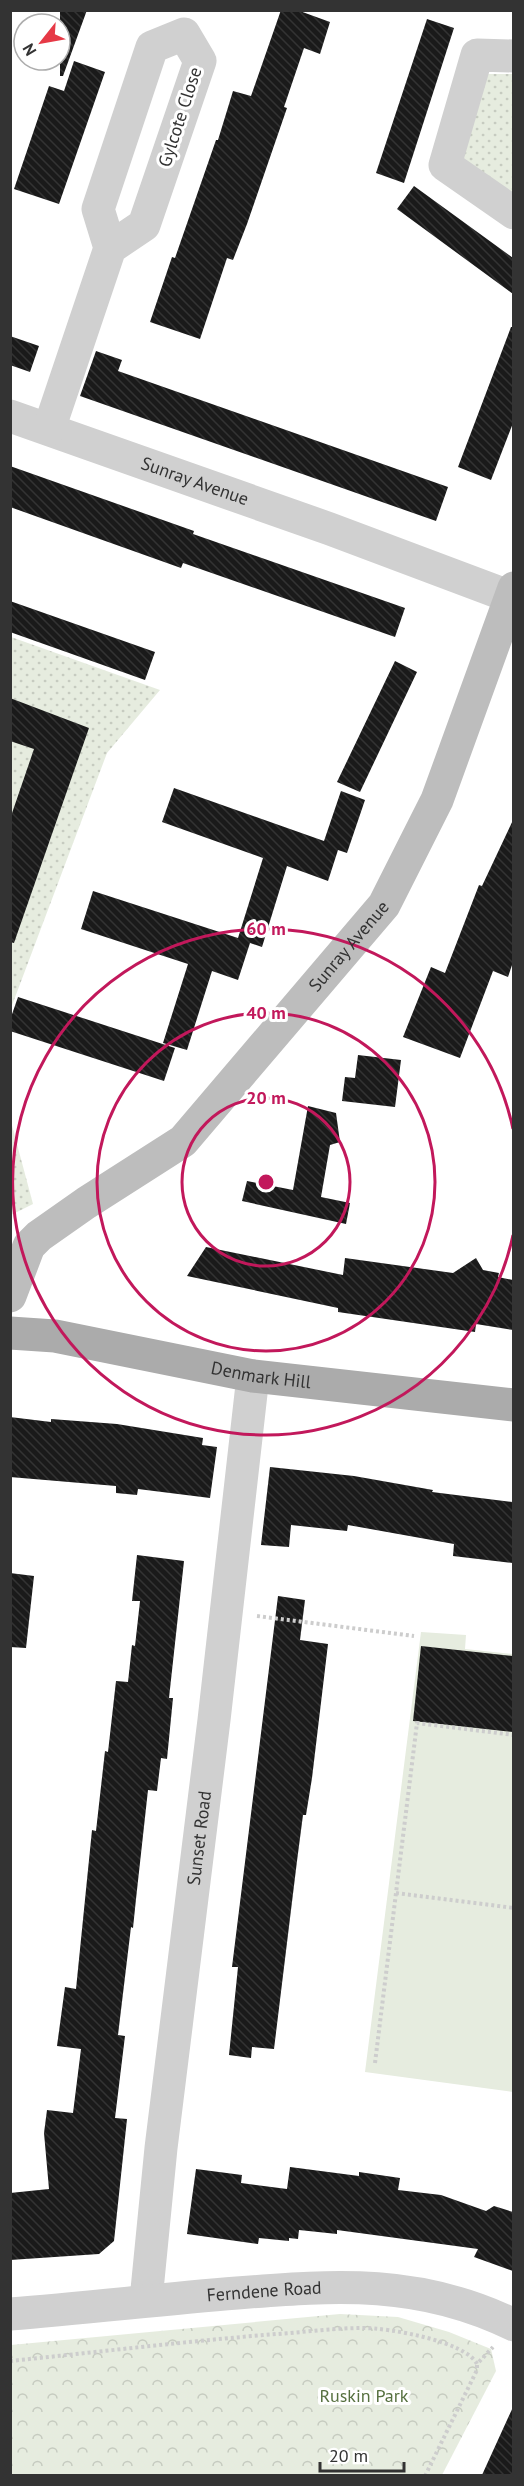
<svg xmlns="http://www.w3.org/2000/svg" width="524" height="2486" font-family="'PT Sans',sans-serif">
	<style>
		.grass { fill: url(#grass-dots) }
		.forest { fill: url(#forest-crowns) }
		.pitch { fill: #e6ecdf }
		.building { fill: url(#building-back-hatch) }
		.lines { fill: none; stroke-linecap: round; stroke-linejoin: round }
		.path { stroke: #cdcdcd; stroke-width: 4; stroke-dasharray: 3 3; stroke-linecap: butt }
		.street { stroke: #d0d0d0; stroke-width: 33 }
		.secondary { stroke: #bdbdbd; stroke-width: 33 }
		.primary { stroke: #ababab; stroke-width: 33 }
		.ring { fill: none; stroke: #c2185b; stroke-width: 3 }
		.labels { text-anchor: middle; stroke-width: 6; stroke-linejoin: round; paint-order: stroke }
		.street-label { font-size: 18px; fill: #333; stroke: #fff }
		.park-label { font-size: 18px; fill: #56703f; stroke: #fff }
		.centre { fill: #c2185b; stroke: #fff; stroke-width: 3 }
		.ring-label { font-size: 18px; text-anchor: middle; font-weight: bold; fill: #c2185b; stroke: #fff; stroke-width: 6; stroke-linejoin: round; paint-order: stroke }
	</style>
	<defs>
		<pattern id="grass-dots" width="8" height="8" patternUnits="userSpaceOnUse" patternTransform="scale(1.5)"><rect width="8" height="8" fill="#e6ecdf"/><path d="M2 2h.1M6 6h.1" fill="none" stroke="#c6cbc0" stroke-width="1.8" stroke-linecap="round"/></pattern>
		<pattern id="forest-crowns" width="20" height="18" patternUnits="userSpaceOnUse" patternTransform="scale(1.5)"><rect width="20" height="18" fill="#e6ecdf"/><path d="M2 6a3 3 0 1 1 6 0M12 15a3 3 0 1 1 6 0" fill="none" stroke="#c6cbc0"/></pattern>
		<pattern id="building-back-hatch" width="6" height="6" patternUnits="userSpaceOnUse" patternTransform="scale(1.5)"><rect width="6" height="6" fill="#1a1a1a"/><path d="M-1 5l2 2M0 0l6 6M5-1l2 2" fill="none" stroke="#333"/></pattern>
	</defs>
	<rect width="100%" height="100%" fill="#fff"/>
	<path class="grass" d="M486 74H513V197L458 159Z
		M11 637 160 690 107 753 11 1008Z
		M10 1118 33 1204 11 1215H10Z"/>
	<path class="forest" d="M340 2314 398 2317 449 2332 491 2349 496 2371 442 2475H11V2345Z"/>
	<path class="pitch" d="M421 1632 466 1635 465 1649 513 1654V2092L365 2072Z"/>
	<path class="building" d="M60 10H87L63 76H60Z
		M281 10H297L330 22 320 54 304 48 284 107 287 108 247 224 233 260 227 258 200 339 150 322 172 257 175 258 216 140H218L233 91 251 96Z
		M427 19 454 28 404 183 376 173Z
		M74 61 105 72 59 204 14 189 49 86 64 91Z
		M414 186 513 258V294L397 209Z
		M511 327H513V423L491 480 458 467Z
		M10 336 39 346 30 372 10 365Z
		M96 351 122 360 118 371 448 487 436 521 80 396Z
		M10 466 194 531 193 534 405 608 395 637 183 563 181 568 10 507Z
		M10 601 155 652 145 680 10 632Z
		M395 661 417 672 360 792 337 782Z
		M10 698 89 728 14 943 10 942V819L34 749 10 741Z
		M174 788 324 841 341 791 365 800 347 853 338 850 328 881 287 866 262 947 250 943 238 980 212 971 187 1050 163 1043 188 964 81 929 93 891 238 938 263 858 162 822Z
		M513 820V962L508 977 493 971 460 1058 403 1037 431 967 445 973 479 885 482 886Z
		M18 997 175 1048 164 1081 10 1031V1020Z
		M358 1055 401 1060 395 1107 342 1101 345 1077 355 1078Z
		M308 1106 336 1113 340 1142 330 1145 321 1197 350 1203 346 1224 242 1201 247 1181 293 1190Z
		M206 1247 343 1275 345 1258 453 1273 476 1258 483 1270 499 1273 498 1277 513 1280V1330L476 1324 475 1332 338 1312V1308L187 1276Z
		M10 1417 51 1422V1419L117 1424 203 1438 202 1445 217 1447 210 1498 138 1489 137 1495 116 1493V1486L10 1477Z
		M270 1467 354 1476 433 1490 432 1492 513 1502V1563L453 1556 454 1544 348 1525 347 1531 291 1525 289 1547 261 1545Z
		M137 1555 184 1561 169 1698H173L167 1759 161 1758 157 1791 148 1790 136 1899 133 1928 131 1927 118 2035 125 2036 115 2118 127 2119 114 2241 99 2254 10 2260V2193L49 2189 44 2133 47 2110 73 2113 81 2049 57 2046 65 1987 76 1989 92 1830 96 1831 105 1751 108 1752 116 1681 128 1682 132 1645 135 1646 140 1601H132Z
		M10 1573 34 1576 26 1648 10 1647Z
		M278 1596 305 1600 300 1640 328 1644 312 1778 306 1815H303L297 1861 274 2049 252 2047 251 2058 229 2055 238 1967H232Z
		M421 1646 513 1656V1732L413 1721Z
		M290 2167 359 2176V2172L400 2178 398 2190 441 2195 486 2211 494 2206 513 2212V2271L474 2257 478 2249 337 2230V2234L299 2230 298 2239 289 2238V2241L259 2238 258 2244 187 2234 196 2169 242 2175 241 2183 287 2189Z
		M513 2407V2475H482Z"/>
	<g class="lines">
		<path class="path" d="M257 1616 414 1636
			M396 1893 514 1908
			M375 2063 417 1723 514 1735
			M10 2361C99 2352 188 2341 277 2334 306 2332 335 2328 363 2328 389 2328 465 2341 477 2364L493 2347
			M425 2476 477 2370V2364"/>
		<g class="street">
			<path d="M514 56 477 55 445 165 514 213"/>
			<path id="s1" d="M10 416 330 529 514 598"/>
			<path d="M49 429 110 248 98 209 152 47 184 34 200 61 144 225 110 248"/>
			<path id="s2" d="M146 2300 161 2148 214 1720 253 1376"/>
			<path id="s3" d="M10 2314C86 2308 162 2299 237 2293 337 2285 420 2279 514 2325"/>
		</g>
		<path class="secondary" id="s4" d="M10 1296 29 1246 39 1236 86 1203 183 1141 384 905 437 800 514 588"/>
		<path class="primary" id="s5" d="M10 1333 55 1336 253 1376 514 1405"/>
	</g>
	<g class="ring">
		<circle cx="266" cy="1182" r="84"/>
		<circle cx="266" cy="1182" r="169"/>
		<path d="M513 1235A253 253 0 1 1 513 1129"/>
	</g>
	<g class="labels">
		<g class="street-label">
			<text transform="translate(180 117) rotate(-72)" y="6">Gylcote Close</text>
			<text dy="6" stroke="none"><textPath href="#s1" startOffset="196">Sunray Avenue</textPath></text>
			<text dy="6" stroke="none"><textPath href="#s4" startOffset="496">Sunray Avenue</textPath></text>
			<text dy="6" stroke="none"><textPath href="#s5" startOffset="255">Denmark Hill</textPath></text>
			<text dy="6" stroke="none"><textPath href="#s2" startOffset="465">Sunset Road</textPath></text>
			<text dy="6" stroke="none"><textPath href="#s3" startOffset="255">Ferndene Road</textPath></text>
		</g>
		<g class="park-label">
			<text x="364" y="2402">Ruskin Park</text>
		</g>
	</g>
	<circle cx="266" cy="1182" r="9" class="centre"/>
	<g class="ring-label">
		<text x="266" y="935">60 m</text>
		<text x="266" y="1019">40 m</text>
		<text x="266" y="1104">20 m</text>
	</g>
	<rect width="524" height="2486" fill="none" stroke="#333333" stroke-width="24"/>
	<g transform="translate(42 42) rotate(239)"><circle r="28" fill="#ffffff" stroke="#adadad" stroke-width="1.5"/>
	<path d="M0-4.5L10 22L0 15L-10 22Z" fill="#e63946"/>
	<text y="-9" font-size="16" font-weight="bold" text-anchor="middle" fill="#333333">N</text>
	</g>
	<path d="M320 2462v9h84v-9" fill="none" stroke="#333333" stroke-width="3"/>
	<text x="329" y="2462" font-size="18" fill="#333333" stroke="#ffffff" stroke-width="4.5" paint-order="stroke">20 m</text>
</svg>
